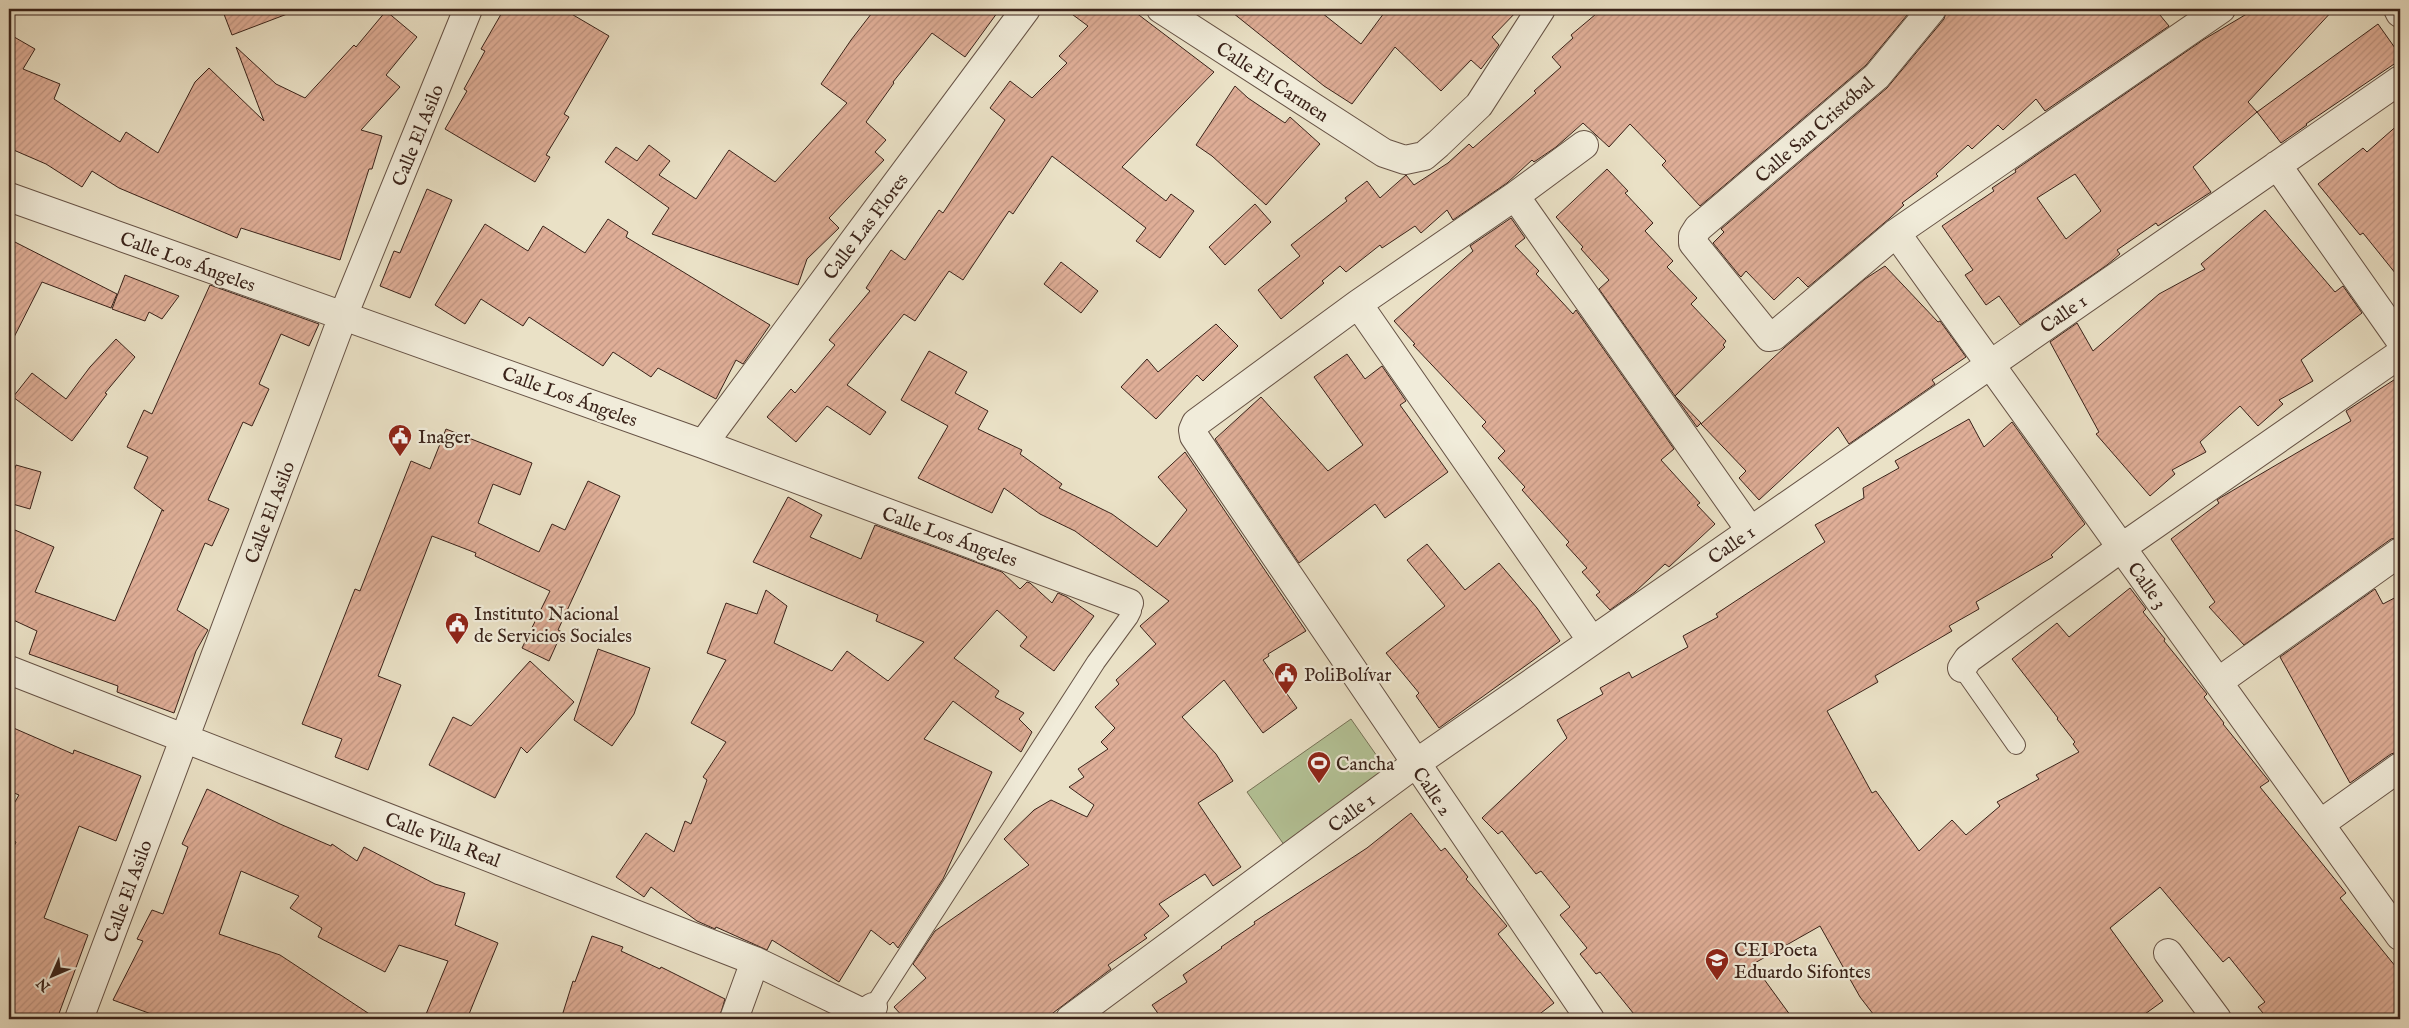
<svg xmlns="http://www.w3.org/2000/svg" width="2409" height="1028" font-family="'IM FELL English',serif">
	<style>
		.garden { fill: #b4c397; stroke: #777358 }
		.building { fill: url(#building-hatch); stroke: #3a231a; fill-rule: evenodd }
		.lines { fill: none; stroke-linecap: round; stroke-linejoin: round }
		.lane-casing { stroke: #665245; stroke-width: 20 }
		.street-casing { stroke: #665245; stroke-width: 30 }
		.lane { stroke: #f1ecda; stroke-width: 18 }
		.street { stroke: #f1ecda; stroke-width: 28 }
		.labels { text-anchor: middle; stroke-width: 4.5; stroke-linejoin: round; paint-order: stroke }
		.street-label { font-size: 19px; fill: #3a231a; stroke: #f1ecda }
		.poi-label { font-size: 19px; fill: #3a231a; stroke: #f1ecda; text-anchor: start }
	</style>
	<defs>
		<pattern id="building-hatch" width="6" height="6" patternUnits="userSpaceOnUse" patternTransform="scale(1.25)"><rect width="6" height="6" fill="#dfae97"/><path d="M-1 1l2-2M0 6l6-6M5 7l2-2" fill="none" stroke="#c09582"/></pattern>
	</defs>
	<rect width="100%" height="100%" fill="#eae1c6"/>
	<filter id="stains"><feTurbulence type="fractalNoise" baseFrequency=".004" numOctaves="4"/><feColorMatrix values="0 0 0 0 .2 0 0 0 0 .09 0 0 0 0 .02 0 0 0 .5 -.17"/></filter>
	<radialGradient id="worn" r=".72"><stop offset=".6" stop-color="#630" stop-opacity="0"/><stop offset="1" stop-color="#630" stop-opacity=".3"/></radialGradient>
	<path class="garden" d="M1351 719 1391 776 1287 849 1247 792Z"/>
	<path class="building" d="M222 9H295V11L232 35Z
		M504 9H563L609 36 564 114 569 117 546 155 550 157 535 182 445 129 467 91 464 89 485 51 481 49Z
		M875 9H1000L965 57 932 33 893 82 894 83 866 122 886 140 875 152 884 160 829 218 839 228 807 259 798 285 652 234 669 208 605 162 616 147 637 161 649 145 670 161 659 175 696 199 729 150 775 182 847 103 821 84 851 40Z
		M1065 9H1131L1214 72 1122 167 1166 201 1171 194 1194 211 1160 258 1136 241 1146 228 1052 156 1013 214 1009 211 963 280 949 271 915 321 904 314 847 385 886 412 870 435 827 406 796 442 767 417 791 389 795 393 835 345 829 340 870 291 866 288 891 250 905 260 939 210 943 213 1005 120 990 108 1010 81 1032 98 1067 63 1059 56 1088 26Z
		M1228 9H1317L1361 44 1387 9H1519L1492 37 1499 45 1481 69 1471 60 1441 91 1395 47 1352 104 1324 86Z
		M1602 9H1912L1866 65 1700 206 1662 165 1666 161 1630 124 1609 147 1583 123 1556 147 1534 162 1532 160 1507 183 1453 220 1447 210 1421 233 1415 226 1382 248 1380 245 1346 272 1340 266 1322 281 1324 283 1281 319 1258 290 1300 256 1291 245 1347 201 1345 198 1367 181 1380 198 1406 175 1414 185 1448 163 1469 144 1473 148 1536 93 1534 91 1561 67 1552 57 1573 38 1571 35Z
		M1947 9H2155L2169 26 2045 111 2036 99 2003 130 1998 125 1972 149 1968 145 1936 174 1938 176 1902 203 1904 205 1890 218 1808 287 1798 277 1774 300 1746 271 1741 277 1739 275 1713 243 1724 232 1721 229 1887 88 1944 19Z
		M2255 9H2334L2248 102 2257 112 2193 167 2211 192 2158 226 2156 223 2117 250 2120 254 2107 265 2020 325 1999 296 1986 305 1965 275 1973 270 1942 226 1994 191 1992 188 2016 172 2015 170 2203 40ZM2075 174 2101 211 2066 239 2037 198Z
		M386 11 417 37 386 75 400 87 361 130 382 136 372 169H369L340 260 241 228 237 238 119 188 92 171 82 187 46 164 9 148V34L35 49 23 69 60 84 54 99 120 142 126 132 158 153 195 82 209 68 264 121 236 47 276 84 305 98 354 45 356 47Z
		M2378 24 2400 55V60L2306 124 2307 125 2281 143 2257 112Z
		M1235 86 1248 98 1285 123 1290 117 1320 144 1266 205 1212 156 1196 145Z
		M2400 123V279L2363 233 2360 235 2318 184 2363 148 2367 152Z
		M1607 169 1628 191 1625 193 1653 223 1645 231 1673 261 1667 267 1697 298 1691 304 1726 341 1723 345 1725 347 1675 396 1701 423 1697 427 1599 289 1609 280 1581 249 1583 247 1556 217Z
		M427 189 452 200 410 298 380 286 394 251 400 253Z
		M1255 204 1271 222 1225 265 1209 247Z
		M2265 210 2335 292 2343 286 2362 313 2301 360 2313 381 2279 400 2283 404 2258 426 2240 406 2200 442 2206 452 2172 470 2175 474 2150 496 2096 434 2099 432 2050 342 2077 323 2093 351 2159 294 2205 269 2201 264Z
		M1511 218 1525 238 1515 246 1539 271 1536 274 1573 314 1576 310 1674 449 1661 460 1700 503 1697 505 1715 524 1669 567 1665 564 1635 592 1610 610 1596 595 1600 592 1582 572 1587 568 1566 545 1569 542 1522 490 1525 487 1498 458 1505 451 1482 426 1486 422 1413 345 1415 344 1394 321 1473 251 1470 246Z
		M608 219 628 232 626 237 770 325 743 364 736 360 716 399 658 368 651 377 613 352 603 366 529 317 523 326 481 299 465 324 435 305 485 224 528 251 543 226 585 253Z
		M9 239 117 294 111 308 42 282 9 347Z
		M1061 262 1098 291 1081 313 1044 284Z
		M1885 266 1938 322 1940 321 1966 357 1932 380 1935 384 1849 444 1838 427 1759 500 1739 478 1746 471 1701 424 1784 348 1865 279Z
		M125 275 179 296 162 319 149 312 145 321 112 309Z
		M210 285 319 324 309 346 281 334 259 384 269 389 252 426 243 422 208 500 229 509 212 546 205 543 177 610 208 630 196 651 174 713 117 692 118 686 29 654 37 631 9 618V544L15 530 54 547 35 592 115 621 162 510 164 511 134 488 148 457 127 447 144 410 152 414Z
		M1216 324 1238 346 1203 381 1197 375 1156 419 1121 387 1147 359 1158 372Z
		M116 339 135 357 105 393 107 394 72 441 13 397 32 373 66 399 90 367Z
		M929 351 967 372 955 393 988 411 978 429 1022 450 1020 454 1062 484 1059 488 1112 514 1157 547 1187 510 1158 477 1185 452 1306 631 1268 654 1269 656 1263 660 1297 708 1263 733 1224 680 1182 717 1216 754 1233 781 1198 803 1241 867 1213 886 1205 874 1159 904 1169 916 1144 935 1147 938 1108 965 1111 969 1045 1019H905L894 1007 926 978 913 964 935 931 1029 865 1004 839 1034 810 1051 800 1087 817 1094 805 1069 787 1084 777 1078 769 1108 749 1101 742 1115 728 1095 707 1119 684 1116 680 1156 644 1140 626 1169 601 1075 531 1040 514 1004 488 992 513 918 478 948 426 901 400Z
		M1347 354 1365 379 1382 366 1406 401 1400 405 1448 472 1385 518 1375 504 1299 563 1215 439 1261 397 1328 471 1363 445 1314 377Z
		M2400 376V537L2391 539 2244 645 2209 607 2215 602 2171 539 2219 503 2217 500 2220 498 2351 421 2346 411Z
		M1969 419 1984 447 2012 422 2085 524 2051 555 2053 557 1976 602 1979 609 1949 626 1952 631 1875 676 1878 682 1827 711 1872 793 1876 791 1919 851 1952 820 1966 835 2000 806 1997 802 2039 779 2036 775 2079 752 2073 744 2075 742 2057 719 2058 718 2012 659 2057 623 2069 637 2130 588 2146 609 2143 612 2165 639 2164 641 2207 694 2204 697 2224 723 2223 724 2269 781 2260 787 2346 893 2340 898 2400 972V1019H2268L2258 1007 2265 1002 2229 957 2223 962 2160 887 2110 928 2163 1001 2138 1019H1877L1860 997 1820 926 1753 964 1793 1019H1638L1600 972 1596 974 1580 954 1587 948 1560 915 1570 907 1541 871 1536 874 1502 831 1498 834 1482 818 1567 738 1557 720 1603 694 1600 688 1629 672 1632 678 1688 647 1683 636 1718 617 1716 614 1825 542 1815 525 1864 498 1863 488 1899 468 1895 461Z
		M446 429 532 463 520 495 493 484 478 523 539 552 552 524 565 530 588 481 620 496 558 630 562 632 549 661 522 648 550 591 475 556 476 553 432 536 378 676 401 685 368 770 335 757 342 739 302 724 355 589 360 591 411 461 430 469Z
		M16 465 41 472 30 509 9 503V490Z
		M788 497 822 515 810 537 861 559 875 525 1002 572 1020 589 1027 582 1030 583 1052 603 1058 593 1067 597 1094 616 1054 671 1020 646 1027 637 997 610 954 658 999 691 995 697 1024 713 1019 719 1032 732 1021 752 953 701 924 739 992 772 943 879 898 948 893 942 890 945 871 930 839 982 772 940 767 950 716 927 715 929 697 921 651 887 644 897 616 877 646 833 674 852 685 821 691 824 707 780 703 777 726 742 691 723 726 660 707 653 726 603 757 614 766 590 787 606 774 643 832 671 847 651 888 681 924 642 876 621 878 615 753 562Z
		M1427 544 1465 590 1499 563 1537 608 1560 641 1439 728 1416 696 1419 693 1386 653 1445 606 1407 560Z
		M2375 589 2383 604 2400 595V751L2391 754 2350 783 2280 657Z
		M598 649 650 668 634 714 612 746 574 720Z
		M530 661 574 702 527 753 521 747 495 798 429 765 453 717 471 726Z
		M9 726 73 754 74 750 141 776 116 841 79 826 44 918 88 935 57 1019H9V858L16 842 9 838V812L19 795 9 791Z
		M207 789 280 824 331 846 332 844 357 861 364 847 435 884 465 893 455 925 498 943 467 1019H424L448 961 399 945 385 972 318 937 322 928 290 908 299 896 241 871 219 934 280 955 377 1019H165L113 1000 143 941 137 939 152 910 163 914 188 847 182 844Z
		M1411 813 1441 851 1445 848 1468 877 1466 879 1507 926 1498 934 1554 1003 1533 1019H1162L1152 1005 1187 982 1183 975 1222 948 1221 947 1255 924 1254 922 1367 848Z
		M592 936 623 947 621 951 660 969 661 967 725 999 719 1019H561L573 981 575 982Z"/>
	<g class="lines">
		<g class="lane-casing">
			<path id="lane" d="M1962 668 2016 745
				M873 1007 1096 662 1129 617 1132 611 1129 603"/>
		</g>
		<g class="street-casing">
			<path id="street" d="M1161 9 1384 153 1405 160 1424 156 1438 144 1479 105 1541 9
				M1932 9 1877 76 1698 228 1693 236V243L1769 337 1774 336 1896 233 2221 9
				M2398 9 2400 13
				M2277 165 2400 340
				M1515 196 1584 145
				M9 197 703 444 1129 603
				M1896 233 2400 936
				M1358 304 1592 641
				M703 444 1026 9
				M1962 668 1968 659 2121 548 2400 354
				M9 670 755 961 859 1011H867L873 1007
				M2218 682 2400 552
				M2320 824 2400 767
				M2168 953 2217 1019
				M79 1019 343 316 468 9
				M734 1019 755 961
				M1070 1019 1415 764 2400 80
				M1590 1019 1194 436 1193 430 1196 423 1358 304 1515 196 1750 530"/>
		</g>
		<use href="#lane" class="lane"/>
		<use href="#street" class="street"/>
	</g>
	<defs>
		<g id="civic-pin" transform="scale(1.25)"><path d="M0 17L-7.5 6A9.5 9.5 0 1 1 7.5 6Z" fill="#8f2418" stroke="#f1ecda"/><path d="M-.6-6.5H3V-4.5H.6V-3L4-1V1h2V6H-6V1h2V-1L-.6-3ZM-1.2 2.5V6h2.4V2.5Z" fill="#fff"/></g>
		<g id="stadium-pin" transform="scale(1.25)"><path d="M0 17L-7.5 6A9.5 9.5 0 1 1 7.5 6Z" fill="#8f2418" stroke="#f1ecda"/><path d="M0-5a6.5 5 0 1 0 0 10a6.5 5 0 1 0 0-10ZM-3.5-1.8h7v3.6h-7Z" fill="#fff"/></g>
		<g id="school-pin" transform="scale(1.25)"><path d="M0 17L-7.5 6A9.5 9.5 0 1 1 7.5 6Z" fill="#8f2418" stroke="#f1ecda"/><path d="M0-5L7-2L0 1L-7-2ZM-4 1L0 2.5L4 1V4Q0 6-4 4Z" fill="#fff"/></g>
	</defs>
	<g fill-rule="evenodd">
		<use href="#civic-pin" x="400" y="436"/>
		<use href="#civic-pin" x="457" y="624"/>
		<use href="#civic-pin" x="1286" y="674"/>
		<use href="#stadium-pin" x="1319" y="763"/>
		<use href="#school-pin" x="1717" y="960"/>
	</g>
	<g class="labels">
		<g class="street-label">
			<text transform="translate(1273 81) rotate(33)" y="7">Calle El Carmen</text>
			<text transform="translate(1814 129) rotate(-41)" y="7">Calle San Cristóbal</text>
			<text transform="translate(417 135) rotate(-68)" y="7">Calle El Asilo</text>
			<text transform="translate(865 226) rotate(-53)" y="7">Calle Las Flores</text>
			<text transform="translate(188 261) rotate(20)" y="7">Calle Los Ángeles</text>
			<text transform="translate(2063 313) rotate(-35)" y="7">Calle 1</text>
			<text transform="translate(570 396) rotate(20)" y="7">Calle Los Ángeles</text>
			<text transform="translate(269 512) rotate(-69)" y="7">Calle El Asilo</text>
			<text transform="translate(950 536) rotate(20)" y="7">Calle Los Ángeles</text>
			<text transform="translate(1731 544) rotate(-35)" y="7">Calle 1</text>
			<text transform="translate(2148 585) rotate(54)" y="7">Calle 3</text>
			<text transform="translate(1433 791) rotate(56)" y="7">Calle 2</text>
			<text transform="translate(1351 812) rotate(-36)" y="7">Calle 1</text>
			<text transform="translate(443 839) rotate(21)" y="7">Calle Villa Real</text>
			<text transform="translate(127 891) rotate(-70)" y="7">Calle El Asilo</text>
		</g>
		<g class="poi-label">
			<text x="418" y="443">Inager</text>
			<text x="474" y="620">Instituto Nacional<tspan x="474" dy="22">de Servicios Sociales</tspan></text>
			<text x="1304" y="681">PoliBolívar</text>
			<text x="1336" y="770">Cancha</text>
			<text x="1734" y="956">CEI Poeta<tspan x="1734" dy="22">Eduardo Sifontes</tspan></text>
		</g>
	</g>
	<rect width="2409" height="1028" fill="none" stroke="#eae1c6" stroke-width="30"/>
	<rect x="10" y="10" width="2389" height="1008" fill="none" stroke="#3a231a" stroke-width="2.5"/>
	<rect x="15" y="15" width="2379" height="998" fill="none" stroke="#3a231a"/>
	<g transform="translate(52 976) rotate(225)" stroke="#f1ecda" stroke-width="4" paint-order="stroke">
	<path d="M0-4L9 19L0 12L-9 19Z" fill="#3a231a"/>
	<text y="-8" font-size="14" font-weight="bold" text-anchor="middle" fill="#3a231a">N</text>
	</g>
	<rect width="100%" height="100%" filter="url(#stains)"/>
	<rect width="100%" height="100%" fill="url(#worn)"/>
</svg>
